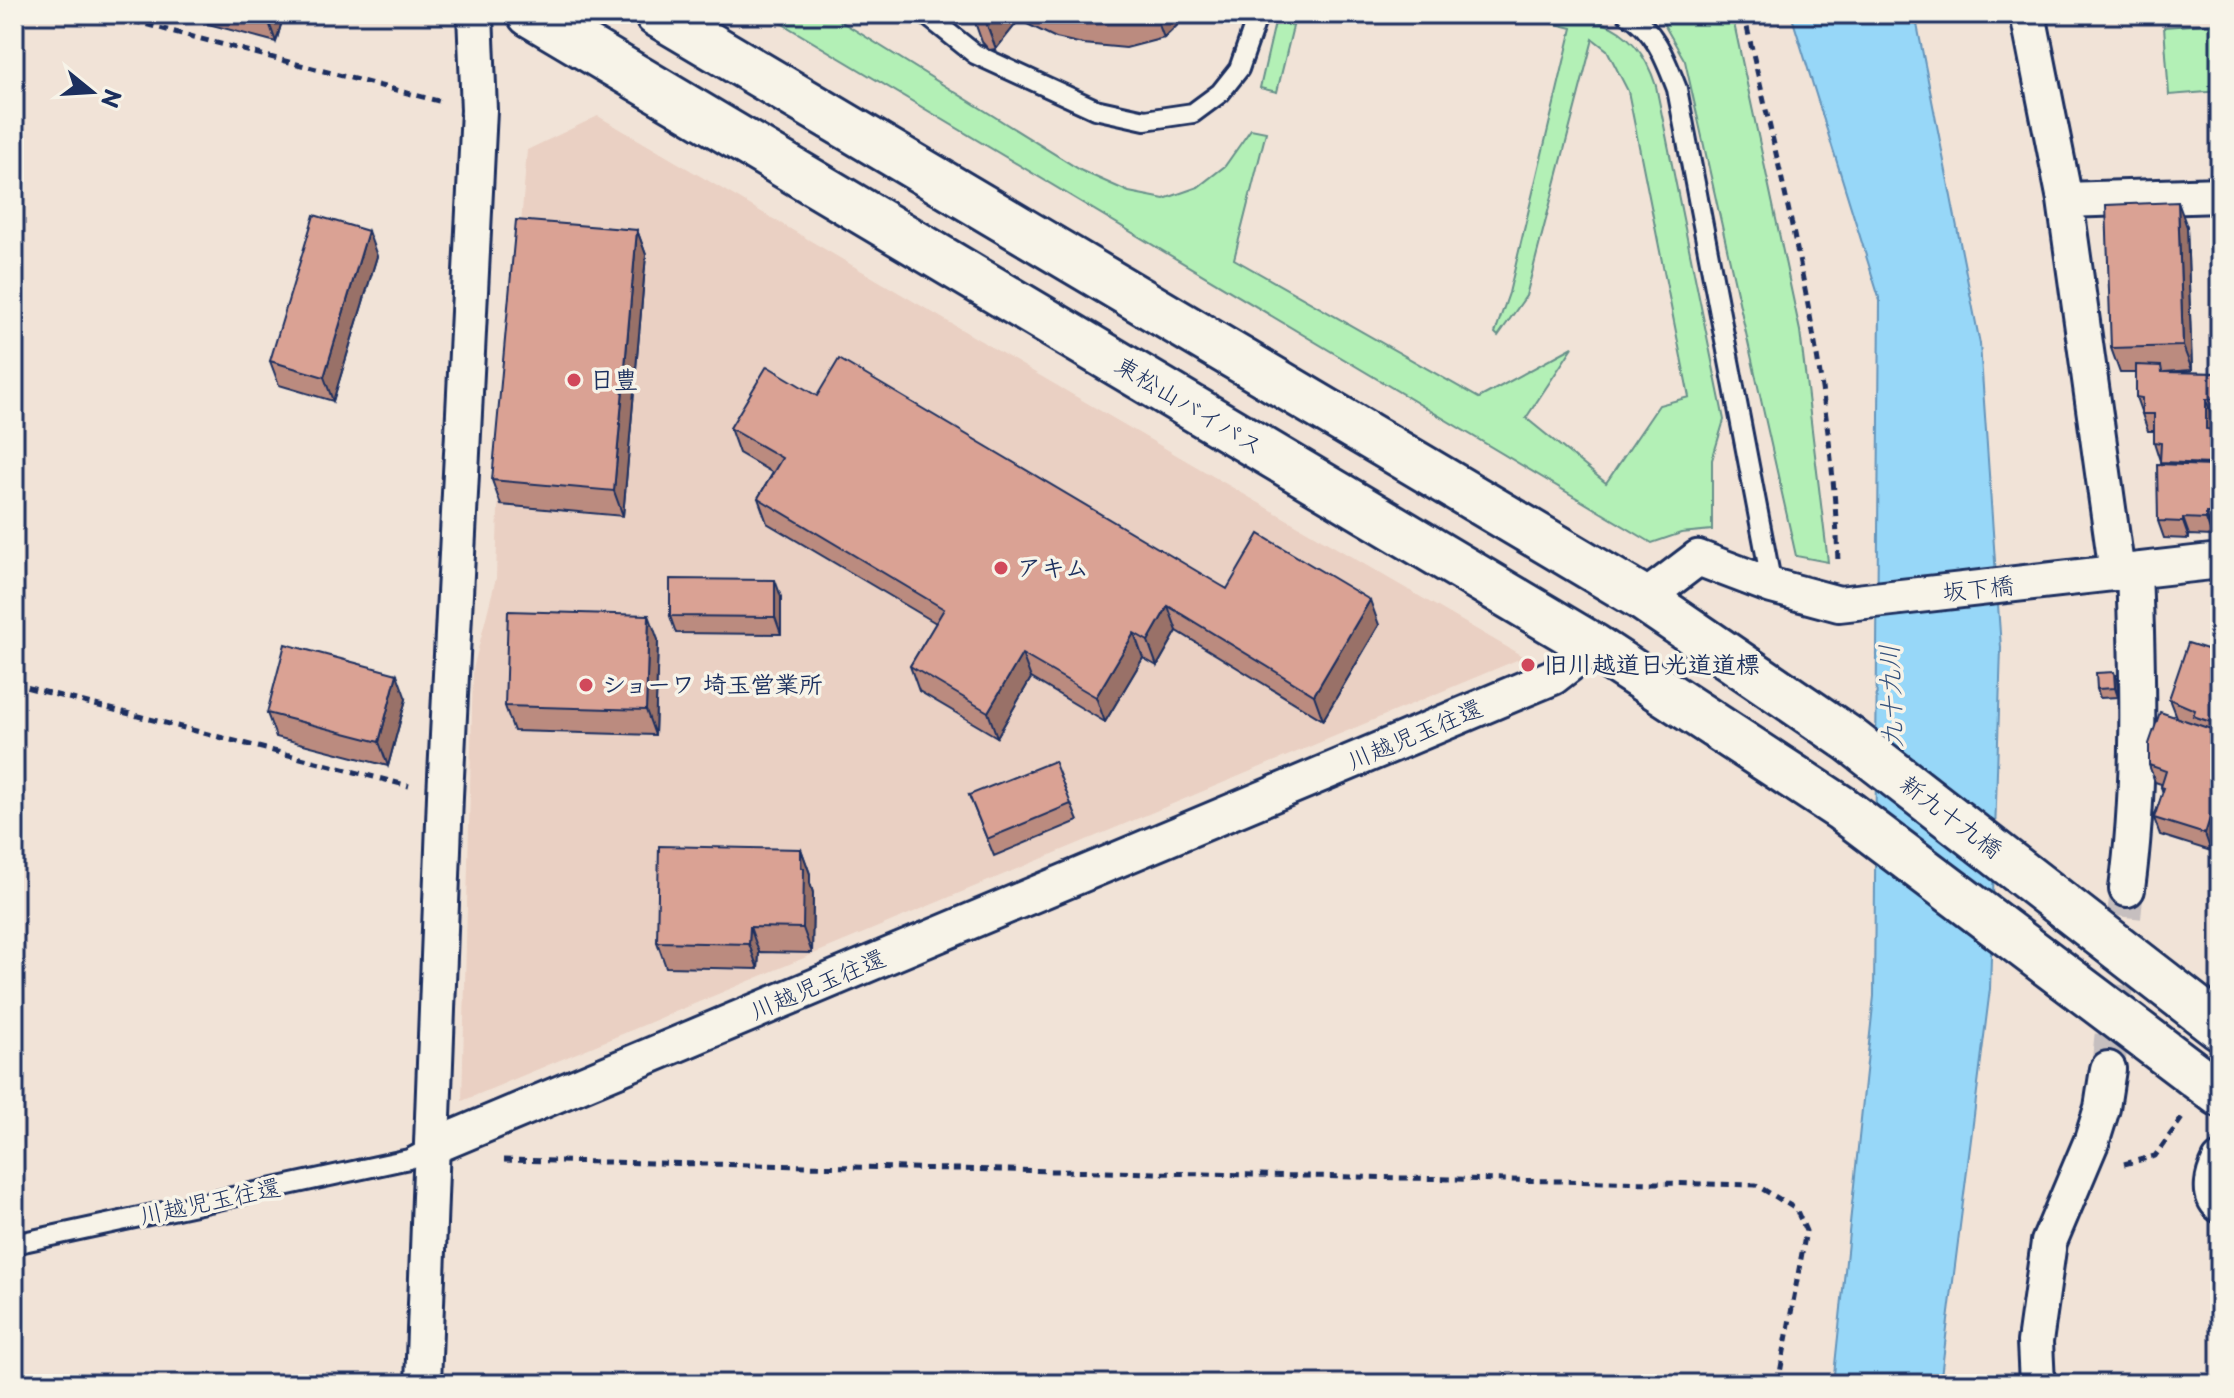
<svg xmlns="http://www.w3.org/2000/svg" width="2234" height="1398" font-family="'Playpen Sans','Klee One',sans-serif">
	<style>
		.built { fill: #ead0c3 }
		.green { fill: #b3f0b6; stroke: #67908a; stroke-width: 2 }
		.water { fill: #97d7f8; stroke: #6594ba; stroke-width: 2 }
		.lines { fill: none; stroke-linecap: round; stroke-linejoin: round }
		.street-tunnel { stroke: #c6bfbf; stroke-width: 34; stroke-dasharray: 34 17; stroke-linecap: butt }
		.lane-casing { stroke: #1b2f5e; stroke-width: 24 }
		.street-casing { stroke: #1b2f5e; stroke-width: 40 }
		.highway-casing { stroke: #1b2f5e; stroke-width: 50 }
		.path { stroke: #1b2f5e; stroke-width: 5; stroke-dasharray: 8 6; stroke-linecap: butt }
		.lane { stroke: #f7f3e8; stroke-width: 18 }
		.street { stroke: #f7f3e8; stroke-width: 34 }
		.highway { stroke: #f7f3e8; stroke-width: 44 }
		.wall { fill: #bb8b7f; stroke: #1b2f5e; stroke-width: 2 }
		.shaded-wall { fill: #997168; stroke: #1b2f5e; stroke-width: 2 }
		.building { fill: #daa294; stroke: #1b2f5e; stroke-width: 2 }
		.poi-dot { fill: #d1495b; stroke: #f7f3e8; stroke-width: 3 }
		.labels { text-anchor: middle; stroke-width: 7; stroke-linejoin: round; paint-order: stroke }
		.poi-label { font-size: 24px; font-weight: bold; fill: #1b2f5e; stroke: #f7f3e8; text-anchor: start }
		.street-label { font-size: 24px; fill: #1b2f5e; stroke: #f7f3e8 }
		.water-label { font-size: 26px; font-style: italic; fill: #34517d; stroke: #f7f3e8 }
	</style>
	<rect width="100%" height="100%" fill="#f1e3d7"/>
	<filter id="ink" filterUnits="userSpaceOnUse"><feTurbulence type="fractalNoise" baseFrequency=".0125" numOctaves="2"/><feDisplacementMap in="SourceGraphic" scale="16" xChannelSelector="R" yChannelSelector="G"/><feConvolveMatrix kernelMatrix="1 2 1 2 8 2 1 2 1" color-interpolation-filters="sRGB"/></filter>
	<g filter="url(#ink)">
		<path class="built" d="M598 116 1056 385 1524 657 462 1101 473 669 496 578 498 509 527 150Z"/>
		<path class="green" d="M766 14H829L1082 171 1129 192 1164 199 1198 187 1225 166 1251 129 1266 132 1234 259 1479 398 1573 347 1526 418 1606 483 1659 405 1689 397 1628 91 1607 50 1593 39 1526 296 1498 336 1495 333 1509 293 1572 28 1516 14C1581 14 1633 13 1656 86L1724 420 1712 460V530L1681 533 1652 543Z
			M1277 14H1296L1277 92 1260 88Z
			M1658 14H1732L1800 331 1828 562 1796 556 1685 61Z
			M2220 23V91L2169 95 2164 27Z"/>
		<path class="water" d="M1791 14H1915L1980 344 2001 648 1990 989 1940 1384H1833L1874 996 1880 301Z"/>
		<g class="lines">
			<path class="street-tunnel" d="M2108 1069 2127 889"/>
			<g class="lane-casing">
				<path id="lane" d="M925 14 975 54 1095 109 1145 120 1193 113 1220 93 1239 69 1258 14
					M1627 14C1655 29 1666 61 1677 89L1772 586
					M14 1244 409 1159 432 1147"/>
			</g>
			<g class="street-casing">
				<path id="street" d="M2028 14 2065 200 2117 573
					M2065 200 2220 195
					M1644 599 1698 558 1772 586 1839 604 2220 561
					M2127 889C2141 784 2138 677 2134 571
					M432 1147 1553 677 1593 646
					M2220 1161C2213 1175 2208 1194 2220 1205
					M423 1384 445 796 479 110 475 14
					M2037 1384 2035 1342 2049 1242 2092 1140 2102 1108 2108 1069"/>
			</g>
			<g class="highway-casing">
				<path id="highway" d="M530 14 1593 646 1841 808 2220 1094
					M657 14 1644 599 1849 739 2220 1027"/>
			</g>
			<path class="path" d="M106 14 442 102
				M1744 14C1785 196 1833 376 1838 564
				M14 684 409 786
				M504 1160 1756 1185 1796 1209 1806 1231 1778 1384
				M2124 1164 2155 1156 2182 1118"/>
			<use href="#lane" class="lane"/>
			<use href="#street" class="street"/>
			<use href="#highway" class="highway"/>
		</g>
		<path class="wall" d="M204 14H284L276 42 208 24Z
			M972 14H1189L1164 38 1126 48 1083 44 1056 38 1019 20 996 49 989 50 982 42Z
			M2187 227 2192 370 2164 372 2216 373 2220 384V416H2212V429L2219 447 2216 530H2212V536L2189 535V539L2164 538 2158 521 2161 464 2154 442V431H2148L2136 397V373H2120L2111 348Z
			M637 230 646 255 623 516 501 505 492 480Z
			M377 256 333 401 279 385 270 361Z
			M817 396 1227 589 1379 625 1323 720 1177 631 1157 666 1143 658 1105 722 1031 678 997 737 919 691 910 666 936 623 767 523 758 498 773 473 739 453 730 428Z
			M781 597V634L676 633 670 616Z
			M2220 625V833L2217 832 2211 851 2160 835 2154 818 2163 793 2161 787V784L2155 782 2149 765 2176 717 2169 699 2215 651 2213 647Z
			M658 640 655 735 514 731 505 706Z
			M2117 680 2118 697 2100 698 2097 689Z
			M406 699 388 766 276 737 267 713Z
			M969 795 1071 804 1078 821 994 856Z
			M801 849 810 874V883L813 893 812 953 759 952 758 969 666 967 657 942Z"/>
		<path class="shaded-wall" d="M268 14H284L276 42 267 17Z
			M987 14H1017L1019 20 996 49 984 17Z
			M1155 14H1189L1164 38Z
			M2178 202 2187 227 2192 370 2183 346Z
			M637 230 646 255 623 516 614 491Z
			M368 231 377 256 333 401 324 377Z
			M2216 373 2220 384V412L2215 399Z
			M2206 399 2212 416V446L2206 429Z
			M2213 430 2219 447 2218 481 2212 464Z
			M2212 466 2218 483 2216 530 2210 513Z
			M2206 513 2212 530V536L2206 519Z
			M2183 518 2189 535V539L2183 522Z
			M775 580 781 597V634L775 617Z
			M1370 600 1379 625 1323 720 1314 695Z
			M1168 606 1177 631 1157 666 1148 641Z
			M649 615 658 640 655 735 646 710Z
			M1134 633 1143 658 1105 722 1096 697Z
			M1022 654 1031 678 997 737 988 712Z
			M2114 672 2117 680 2118 697 2115 688Z
			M397 674 406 699 388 766 379 742Z
			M2220 808V826L2217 817Z
			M2211 815 2217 832 2211 851 2205 834Z
			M801 849 810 874V883L813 893 812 953 803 928Z
			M750 927 759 952 758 969 749 944Z"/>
		<path class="building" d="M255 14H268L267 17Z
			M974 14H987L984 17 977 19Z
			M1085 14H1125L1115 17Z
			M2178 202 2183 346 2111 348 2106 205Z
			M314 215 368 231 324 377 270 361Z
			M516 220 637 230 614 491 492 480Z
			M839 359 1227 589 1259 534 1370 600 1314 695 1168 606 1148 641 1134 633 1096 697 1022 654 988 712 910 666 944 609 758 498 782 458 730 428 767 366 817 396Z
			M2136 365 2161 366 2162 372 2216 373 2215 399H2206V429L2213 430 2212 464 2160 462 2161 443 2154 442V414H2142V398L2136 397Z
			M2157 464 2212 466 2210 513H2206V519L2183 518V522L2158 521Z
			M670 579 775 580V617L670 616Z
			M508 611 649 615 646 710 505 706Z
			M2220 625V649L2213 647Z
			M2188 643 2220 653V725L2193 716 2195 710 2169 699Z
			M285 644 397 674 379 742 267 713Z
			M2114 672 2115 688 2097 689 2096 673Z
			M2160 712 2220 732V808L2217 817 2211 815 2205 834 2154 818 2164 788 2161 787 2166 771 2149 765V744Z
			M1054 761 1071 804 987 839 969 795Z
			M659 846 801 849V868H804L803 928 750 927 749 944 657 942Z"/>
	</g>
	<g class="poi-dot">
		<circle cx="574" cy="380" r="8"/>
		<circle cx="1001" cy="568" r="8"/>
		<circle cx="1528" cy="665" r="8"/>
		<circle cx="586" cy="685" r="8"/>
	</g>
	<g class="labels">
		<g class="poi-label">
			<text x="590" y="388">日豊</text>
			<text x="1017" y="576">アキム</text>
			<text x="1544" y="673">旧川越道日光道道標</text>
			<text x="602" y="693">ショーワ 埼玉営業所</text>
		</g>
		<g class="street-label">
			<text transform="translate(1189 406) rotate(31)" y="8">東松山バイパス</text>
			<text transform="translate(1978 589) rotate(-6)" y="8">坂下橋</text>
			<text transform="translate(1415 735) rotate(-23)" y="8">川越児玉往還</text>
			<text transform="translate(1951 817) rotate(37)" y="8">新九十九橋</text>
			<text transform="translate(818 985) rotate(-23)" y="8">川越児玉往還</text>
			<text transform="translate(210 1202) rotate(-12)" y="8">川越児玉往還</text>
		</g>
		<g class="water-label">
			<text transform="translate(1891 696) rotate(-92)" y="9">九十九川</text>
		</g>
	</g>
	<rect width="2234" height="1398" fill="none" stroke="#f7f3e8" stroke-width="48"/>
	<rect x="24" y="24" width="2186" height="1350" fill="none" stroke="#1b2f5e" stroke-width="3" filter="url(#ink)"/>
	<g transform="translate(92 92) rotate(108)" stroke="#f7f3e8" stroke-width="6" paint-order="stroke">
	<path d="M0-6L14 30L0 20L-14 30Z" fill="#1b2f5e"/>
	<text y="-12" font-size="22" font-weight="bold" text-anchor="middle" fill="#1b2f5e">N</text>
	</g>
</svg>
